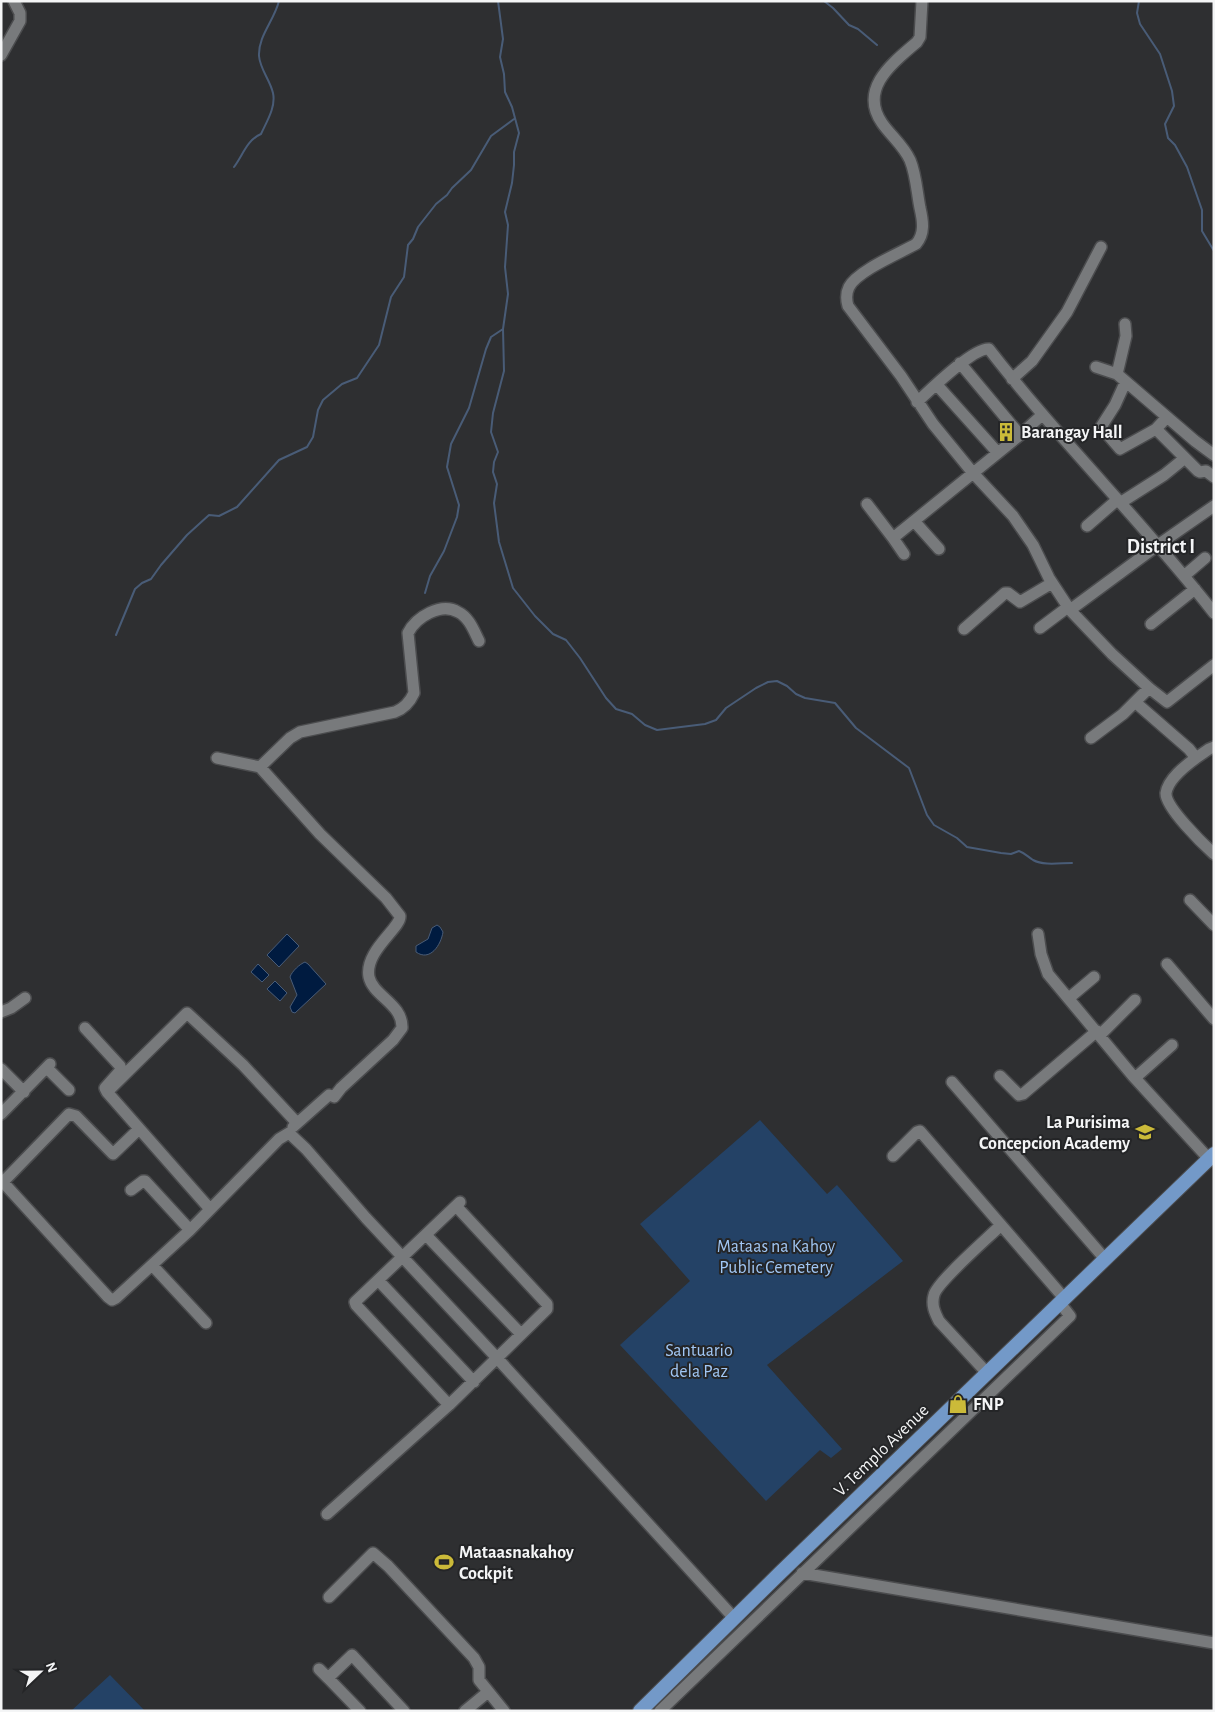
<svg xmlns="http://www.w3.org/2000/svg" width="1215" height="1712" font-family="'Alegreya Sans',sans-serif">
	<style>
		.green { fill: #244266 }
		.water { fill: #001b40; stroke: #495c77 }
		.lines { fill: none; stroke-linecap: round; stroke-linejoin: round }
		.stream { stroke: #495c77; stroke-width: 2 }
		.minor-casing { stroke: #4b4c4e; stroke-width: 14 }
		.major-casing { stroke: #4b4c4e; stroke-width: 16 }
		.minor { stroke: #787a7c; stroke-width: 11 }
		.major { stroke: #7399c8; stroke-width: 14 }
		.labels { text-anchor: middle; stroke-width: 4; stroke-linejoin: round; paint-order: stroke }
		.poi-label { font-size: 18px; font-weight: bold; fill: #f4f5f6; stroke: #242527; text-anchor: start }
		.park-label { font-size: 18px; fill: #a1c7f5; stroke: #242527 }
		.street-label { font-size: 18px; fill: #f4f5f6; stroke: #242527 }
		.quarter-label { font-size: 20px; font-weight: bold; fill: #f4f5f6; stroke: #242527 }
	</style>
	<rect width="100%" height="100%" fill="#2e2f31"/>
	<path class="green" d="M760 1120 827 1194 837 1185 903 1261 767 1365 842 1449 831 1458 820 1450 766 1501 620 1345 690 1281 640 1224Z
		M110 1675 145 1711H71Z"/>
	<path class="water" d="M437 925 440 927 443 932C441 945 430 962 416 952V946L428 939 432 928Z
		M287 934 299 946 279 967 267 955Z
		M305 962 308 964 326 984 295 1013 292 1012 290 1007 297 995 290 977C292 971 300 964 305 962Z
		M258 964 269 975 262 982 251 972Z
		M275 981 287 993 280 1001 267 989Z"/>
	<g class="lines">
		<path class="stream" d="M824 1 833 8 849 25 858 29 877 45
			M1139 1 1137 13 1140 24 1160 54 1172 91 1174 106 1165 124 1168 138 1175 145 1187 167 1202 210V231L1214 251
			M234 167C243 155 247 140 261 134 267 121 276 107 273 93 270 80 260 69 259 56 258 36 274 21 279 1
			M503 329 504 371 493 413 491 432 498 452 494 462 493 472 497 484 494 503 499 542 513 588 535 616 553 634 566 640 580 658 606 698 616 709 632 714 645 725 657 730 705 724 716 720 726 708 756 688 768 682 777 681 787 686 796 694 805 698 835 703 856 728 909 768 927 815 934 825 957 838 967 847 1001 853 1011 854 1019 851C1025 853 1028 857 1033 860 1044 866 1060 863 1072 863
			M425 593 430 576 444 551 457 517 459 505 447 467 451 444 469 408 486 349 491 337 503 329 508 294 505 267 508 225 505 212 512 183 514 165V152L519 133 512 107 505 92 504 74 500 57 503 39 498 1
			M116 635 135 589 142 583 151 579 161 565 187 535 209 515 219 516 237 507 279 460 307 447 313 437 318 410 323 400 342 384 357 378 379 345 391 297 404 277 408 245 413 239 418 227 436 204 447 195 452 188 471 170 491 136 514 119"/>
		<g class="minor-casing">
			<path id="minor" d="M922 1 920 37 917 42C894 62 858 88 882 123 891 136 903 145 910 160 916 174 917 193 920 208 923 221 925 234 916 244 900 253 857 271 849 287 846 293 846 299 848 306L901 376 933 424 973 473 1013 516 1033 545 1049 578 1070 610 1112 654 1149 688 1167 702 1214 665
				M1 55 20 21V13L14 1
				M960 363 1020 435
				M1096 367 1117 374 1195 441 1214 455
				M1117 374 1126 336 1125 324
				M1012 379 1032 361 1067 312 1101 247
				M1125 383 1115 405 1101 427 1120 449 1156 429 1167 417
				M937 385 998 453
				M917 402C930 390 974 347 989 349 1060 441 1143 522 1214 613
				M1156 429 1198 471 1200 472 1206 471 1214 477
				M1120 503 1164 475 1185 458
				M867 504 893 538
				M914 521 939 549
				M1087 526 1117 500
				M904 554 893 538 1020 435 1042 415
				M1184 576 1205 558
				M1070 610 1158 545 1214 506
				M1151 624 1195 589
				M1040 628 1068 607
				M964 629 1005 593H1008L1020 602 1052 583
				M1135 702 1189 749 1196 758C1185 766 1168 779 1166 793 1165 807 1203 844 1214 854
				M1091 738 1123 714 1149 688
				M217 758 260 767 320 834 386 898 400 916C401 928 364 951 369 977 373 996 403 1004 402 1028L393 1040 341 1088 334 1097
				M1196 758 1209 749 1214 747
				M260 767 290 738 300 732 395 712C405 708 410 702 414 693L408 633C416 617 441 602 458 612 469 617 474 631 479 641
				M1190 900 1214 925
				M1038 934 1041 954 1048 974 1133 1076 1209 1159
				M1167 964 1214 1019
				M1069 998 1094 977
				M1 1012 11 1008 25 998
				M85 1028 120 1066 121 1070 105 1088 107 1092 210 1209
				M1100 1035 1135 1000
				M47 1068 69 1090
				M1 1069 24 1092
				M1000 1076 1019 1095 1023 1094 1097 1031
				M1135 1078 1172 1045
				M952 1082 1105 1259
				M107 1092 187 1013 243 1065 297 1123
				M1 1114 50 1064
				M293 1127 329 1095
				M893 1156 917 1132 920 1131 1064 1298
				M1 1180 108 1297 112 1300 116 1298 190 1230 279 1139 289 1133 306 1149 366 1218 497 1358 734 1618
				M3 1182 69 1114 76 1116 113 1154 139 1129
				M131 1190 143 1181H145L190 1230
				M426 1235 521 1334
				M152 1265 206 1323
				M378 1280 474 1382
				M987 1373 939 1321C935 1313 931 1305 934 1295 937 1282 988 1238 1001 1225
				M449 1405 356 1305 355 1302 460 1202
				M327 1514 449 1405 547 1309V1304L456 1206
				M802 1573 1214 1643
				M329 1597 373 1553 388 1566 474 1658 479 1667V1680L504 1711
				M319 1669 328 1678
				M360 1711 328 1678 352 1655 404 1711
				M465 1711 488 1692
				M660 1711 1070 1316 1060 1303"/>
		</g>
		<g class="major-casing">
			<path id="major" d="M640 1711 780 1573 1214 1154"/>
		</g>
		<use href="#minor" class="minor"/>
		<use href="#major" class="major"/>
	</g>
	<defs>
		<g id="building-bare" transform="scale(1.5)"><path d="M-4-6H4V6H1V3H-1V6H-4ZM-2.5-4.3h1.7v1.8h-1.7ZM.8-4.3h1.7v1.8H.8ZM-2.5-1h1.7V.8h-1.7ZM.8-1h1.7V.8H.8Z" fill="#cbba39" stroke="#242527" stroke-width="2.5" paint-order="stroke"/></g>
		<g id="school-bare" transform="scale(1.5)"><path d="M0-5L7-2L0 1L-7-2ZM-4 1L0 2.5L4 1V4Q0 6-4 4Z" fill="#cbba39" stroke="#242527" stroke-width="2.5" paint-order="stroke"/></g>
		<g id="shop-bare" transform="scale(1.5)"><path d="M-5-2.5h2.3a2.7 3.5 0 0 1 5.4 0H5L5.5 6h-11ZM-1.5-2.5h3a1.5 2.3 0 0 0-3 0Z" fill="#cbba39" stroke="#242527" stroke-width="2.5" paint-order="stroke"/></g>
		<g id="stadium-bare" transform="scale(1.5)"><path d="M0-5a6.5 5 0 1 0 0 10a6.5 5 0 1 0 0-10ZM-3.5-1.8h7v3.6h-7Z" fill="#cbba39" stroke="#242527" stroke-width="2.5" paint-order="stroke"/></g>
	</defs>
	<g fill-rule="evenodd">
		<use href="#building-bare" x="1006" y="432"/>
		<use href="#school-bare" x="1145" y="1132"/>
		<use href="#shop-bare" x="958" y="1404"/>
		<use href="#stadium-bare" x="444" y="1562"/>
	</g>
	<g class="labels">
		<g class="poi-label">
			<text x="1021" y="438">Barangay Hall</text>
			<text x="1130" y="1128" text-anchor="end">La Purisima<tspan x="1130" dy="21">Concepcion Academy</tspan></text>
			<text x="973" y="1410">FNP</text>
			<text x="459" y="1558">Mataasnakahoy<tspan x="459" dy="21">Cockpit</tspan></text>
		</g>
		<g class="park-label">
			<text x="776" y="1252">Mataas na Kahoy<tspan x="776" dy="21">Public Cemetery</tspan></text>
			<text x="699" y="1356">Santuario<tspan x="699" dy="21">dela Paz</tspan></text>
		</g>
		<g class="street-label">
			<text transform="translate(881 1450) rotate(-44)" y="6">V. Templo Avenue</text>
		</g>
		<g class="quarter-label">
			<text x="1161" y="553">District I</text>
		</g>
	</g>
	<rect width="1215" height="1712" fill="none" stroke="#f4f5f6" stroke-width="5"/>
	<g transform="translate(40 1672) rotate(68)" stroke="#242527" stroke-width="4" paint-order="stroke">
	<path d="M0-4L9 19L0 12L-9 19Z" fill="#f4f5f6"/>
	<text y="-8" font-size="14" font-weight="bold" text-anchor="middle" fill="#f4f5f6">N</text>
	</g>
</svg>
